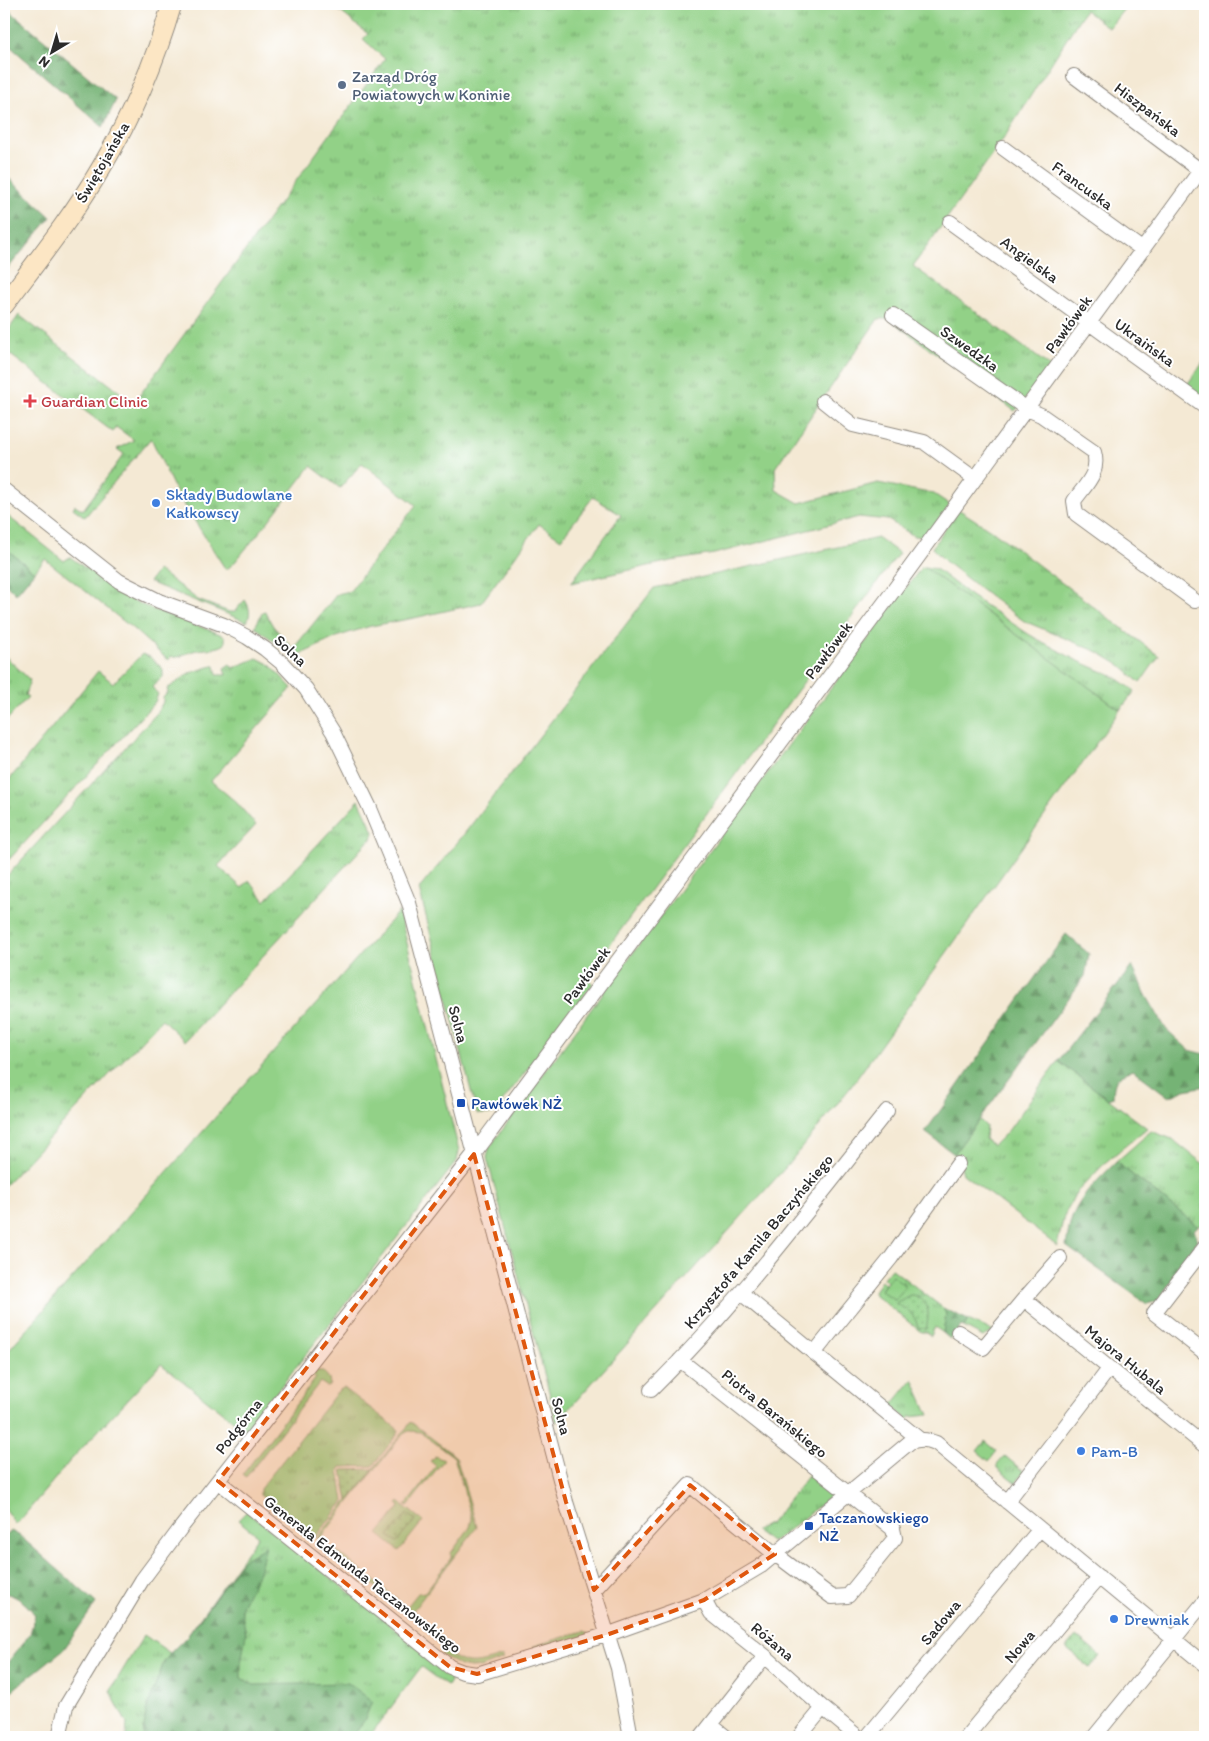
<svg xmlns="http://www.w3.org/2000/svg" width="1209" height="1741" font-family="Itim,sans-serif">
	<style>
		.grass { fill: url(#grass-tufts); stroke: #5e7e59 }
		.forest { fill: url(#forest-firs); stroke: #506f50 }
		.park { fill: url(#park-dots); stroke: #5e7e59 }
		.garden { fill: #92d187; stroke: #5e7e59 }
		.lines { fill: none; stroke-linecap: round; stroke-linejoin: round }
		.street-casing { stroke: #908a80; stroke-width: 16 }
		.secondary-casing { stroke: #908a80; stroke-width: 21 }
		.street { stroke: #fff; stroke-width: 14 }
		.secondary { stroke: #fce6c4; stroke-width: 19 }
		.marked { fill: #df570e; fill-opacity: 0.2; stroke: #df570e; stroke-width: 4; stroke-dasharray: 10 6; stroke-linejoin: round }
		.service-dot { fill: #5c6f8a; stroke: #fff; stroke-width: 2 }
		.health-dot { fill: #e0444e; stroke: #fff; stroke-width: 2 }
		.shop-dot { fill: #3f7fe0; stroke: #fff; stroke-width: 2 }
		.transit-dot { fill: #1a4fb4; stroke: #fff; stroke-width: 2 }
		.labels { text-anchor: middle; stroke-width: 4; stroke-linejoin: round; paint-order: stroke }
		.service-label { font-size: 16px; fill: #4e5e75; stroke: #fff; text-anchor: start }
		.street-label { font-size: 16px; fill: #2b2b2b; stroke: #fff }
		.health-label { font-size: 16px; fill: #be3a42; stroke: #fff; text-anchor: start }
		.shop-label { font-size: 16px; fill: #366cbe; stroke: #fff; text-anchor: start }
		.transit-label { font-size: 16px; fill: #164399; stroke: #fff; text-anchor: start }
	</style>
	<defs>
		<pattern id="grass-tufts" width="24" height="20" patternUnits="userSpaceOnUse" patternTransform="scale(1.25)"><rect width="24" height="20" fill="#92d187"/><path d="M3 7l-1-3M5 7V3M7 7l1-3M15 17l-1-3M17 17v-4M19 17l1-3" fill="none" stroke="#77aa6f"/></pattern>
		<pattern id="forest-firs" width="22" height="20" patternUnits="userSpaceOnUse" patternTransform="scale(1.25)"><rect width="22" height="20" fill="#75b374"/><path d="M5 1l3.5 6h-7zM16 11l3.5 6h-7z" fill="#60925f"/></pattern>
		<pattern id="park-dots" width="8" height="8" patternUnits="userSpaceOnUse" patternTransform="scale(1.25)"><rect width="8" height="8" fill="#92d187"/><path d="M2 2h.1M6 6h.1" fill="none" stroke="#77aa6f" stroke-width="1.8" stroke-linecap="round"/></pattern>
	</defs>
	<rect width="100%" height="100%" fill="#fff"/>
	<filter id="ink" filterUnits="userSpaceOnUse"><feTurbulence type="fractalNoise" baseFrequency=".02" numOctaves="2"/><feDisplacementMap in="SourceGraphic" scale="10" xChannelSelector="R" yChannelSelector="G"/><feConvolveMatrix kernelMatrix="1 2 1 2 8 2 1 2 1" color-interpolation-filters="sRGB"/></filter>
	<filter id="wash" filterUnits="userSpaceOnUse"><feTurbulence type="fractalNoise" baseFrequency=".0096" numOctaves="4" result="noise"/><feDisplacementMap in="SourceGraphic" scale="20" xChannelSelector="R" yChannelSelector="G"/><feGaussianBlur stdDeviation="1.12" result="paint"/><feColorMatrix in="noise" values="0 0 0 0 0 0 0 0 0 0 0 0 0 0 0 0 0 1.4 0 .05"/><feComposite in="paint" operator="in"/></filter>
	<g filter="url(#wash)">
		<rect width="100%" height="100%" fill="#f4e9d4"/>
		<path class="grass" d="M331 4H1128L1109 28 1085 10 1004 138 913 266 1051 367 1015 411 889 319H878L775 468 776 490 799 503 878 483 934 494 952 506 927 537 914 536 888 520 859 517 714 554 671 561 571 583 621 515 593 497 561 539 539 524 481 603 414 618 371 626 339 636 295 657 255 627 262 613 265 612 273 626 293 649 337 594 350 591 416 505 362 463 340 488 311 466 263 528 234 563 226 570 175 490 151 438 85 517 73 508 75 505 83 510 124 454 117 449 134 440 116 427 113 432 4 350V336L19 315 134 403 385 59 363 39 368 34Z
			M1205 360V399L1186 386Z
			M958 509 997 534 1159 656 1140 683 1120 665 1098 652 1024 621 992 598 946 562 932 548Z
			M4 513 64 561 70 557 128 598 149 608 220 634 225 637V644C217 650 203 648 193 651 185 653 178 660 171 656L168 660 132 628 45 559 34 572 4 547Z
			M924 567 936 569 971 596 1030 635 1074 659 1117 678 1135 691 1120 710Z
			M158 570 198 600 229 612H234L245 600C250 608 251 613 247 622L149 582Z
			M142 654 150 657 163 669V677L152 687 158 694 155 702 4 865V786L98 671 113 683Z
			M4 655 30 680 25 695 28 697 4 723Z
			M257 658 269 664 292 688 211 781 236 802 256 825 218 866 242 888 249 880 265 901 359 800 374 832 371 841 372 837 185 1041 162 1019 4 1186V879L157 713 163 702V698L168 692 167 689 190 673 212 666H215L217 675H226L224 668 230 664 233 668Z
			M1058 1061 1147 1128 1107 1161 1075 1194 1064 1216 1057 1246 963 1174 959 1160 954 1154 979 1119 986 1126 985 1139 993 1146 1008 1131Z
			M1151 1131 1172 1139 1205 1165V1224L1198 1226 1116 1162Z
			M891 1268 943 1308 946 1314 943 1333 935 1327 931 1336 926 1332H921L875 1295 874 1291 881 1281 885 1284 881 1290 905 1286 892 1276 887 1282 883 1278Z
			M968 1320C976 1324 987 1327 993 1332L983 1337 964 1327Z
			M313 1370C322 1370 329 1374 330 1384L328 1387 320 1382 246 1477 243 1474 316 1378 309 1372Z
			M913 1379 929 1415 910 1417 908 1420 891 1406Z
			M344 1388 399 1430 398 1433 373 1466 341 1467 339 1470 344 1501 315 1538 260 1495V1489L339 1390Z
			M411 1422 456 1457 477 1527 408 1617 405 1609 418 1593 425 1592 451 1558V1553L470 1527 472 1518 454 1457 420 1432 409 1431 403 1434 319 1540 317 1539Z
			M985 1441 997 1451 989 1461 977 1451Z
			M435 1456 444 1460 408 1506 406 1505 436 1466 430 1461Z
			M1005 1456 1024 1472 1016 1483 997 1468V1465Z
			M813 1470 833 1486 831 1496 775 1541 771 1542 756 1531 757 1529 770 1524Z
			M399 1502 423 1521 399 1551 378 1534 400 1507 397 1504Z
			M247 1511 450 1672 449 1675 450 1681 447 1686 421 1667 369 1737H126L127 1724 110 1691 144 1635 170 1653 189 1634 258 1536 238 1520Z
			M330 1546 398 1600 396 1603 328 1549Z
			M584 1631 587 1632 588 1635 536 1650 534 1648V1646Z
			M444 1650C466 1669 477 1664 503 1656V1659L481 1668 460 1666 442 1655Z"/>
		<path class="forest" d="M4 6 116 100 103 127 4 41Z
			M4 174 51 217 4 273Z
			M4 547 34 572 16 594 4 582Z
			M1066 934 1089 954 1085 976 954 1154 925 1132Z
			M1132 966 1146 995 1166 1029 1189 1050 1205 1054V1086L1185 1090 1169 1097 1133 1070C1116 1076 1114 1080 1113 1097L1108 1099 1058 1061Z
			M1116 1162 1198 1226 1194 1230 1198 1240 1158 1301 1147 1304 1066 1246C1068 1236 1069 1224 1073 1215 1082 1194 1100 1178 1116 1162Z
			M943 1308 968 1320 964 1327 961 1326 950 1339 943 1333 946 1314Z
			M11 1531 20 1536 96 1603 64 1649 4 1697V1667L30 1634 35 1615C27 1604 18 1596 4 1593V1538Z
			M266 1546 259 1572 241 1608 246 1634 241 1663V1678L254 1685 348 1683 372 1701 365 1719 353 1737H143L146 1711 164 1662 172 1651 189 1634 242 1561Z"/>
		<path class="park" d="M910 1295C929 1295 930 1314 926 1329L918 1328C916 1315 907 1309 896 1304L897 1302Z
			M374 1469 348 1501 342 1470Z
			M407 1514 415 1520 397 1542 389 1536Z
			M1076 1636 1100 1656 1090 1668 1066 1648Z"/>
		<path class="garden" d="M878 538 899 553 586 977 593 984 493 1114H477L419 889 461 838 654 588Z
			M924 567 1120 710 850 1088 786 1167 557 1422 487 1158 489 1148 606 989 921 568Z
			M399 911 459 1151 457 1161 246 1431 161 1364 69 1462 16 1525 4 1508V1355Z
			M892 1275 906 1286 895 1300 881 1290Z"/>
	</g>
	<g filter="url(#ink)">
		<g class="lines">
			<g class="street-casing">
				<path id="street" d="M1074 76 1201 171
					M1003 148 1143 250
					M950 222 1205 407
					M893 315 1027 409 1041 415 1094 452C1100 473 1086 484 1074 501L1076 514 1195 601
					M823 401 853 425 924 442 975 479
					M4 490 119 581 159 601 224 625 247 637 265 649 282 663 306 689 333 732 369 806 409 903 566 1502 618 1668 631 1737
					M1205 1247 1154 1313 1205 1353
					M1060 1258 1024 1299 1205 1446
					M741 1293 919 1439
					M958 1332 983 1348 1024 1299
					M815 1352 891 1258 958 1164
					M651 1390C738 1304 811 1206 887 1111
					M218 1481 450 1667 463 1672 477 1674 609 1634 704 1600 761 1566 910 1442C920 1439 926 1439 936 1443L1205 1665
					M1007 1502 1109 1369
					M594 1590 690 1485 775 1554 832 1597 848 1596 895 1538 893 1529 680 1360
					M704 1600 711 1613 765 1656 823 1708 858 1737
					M711 1725 726 1737
					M59 1737 66 1706 142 1580 180 1529 474 1154 888 598 1205 164
					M701 1737 765 1656
					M799 1737 823 1708
					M867 1737 1040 1529
					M966 1737 1099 1577
					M1094 1737 1205 1601"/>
			</g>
			<g class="secondary-casing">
				<path id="secondary" d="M4 305C37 261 73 216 101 168 132 116 155 62 172 4"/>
			</g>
			<use href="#street" class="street"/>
			<use href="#secondary" class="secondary"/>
		</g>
	</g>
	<path class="marked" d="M474 1154 566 1502 594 1590 690 1485 775 1554 704 1600 609 1634 477 1674 450 1667 218 1481Z"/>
	<circle class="service-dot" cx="342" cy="85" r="5"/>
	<path class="health-dot" d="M27.5 393.5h5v5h5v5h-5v5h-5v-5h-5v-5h5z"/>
	<g class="shop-dot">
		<circle cx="156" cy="503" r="5"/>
		<circle cx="1081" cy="1451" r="5"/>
		<circle cx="1114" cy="1619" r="5"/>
	</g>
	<g class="transit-dot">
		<rect x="456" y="1098" width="10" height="10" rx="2.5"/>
		<rect x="804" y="1521" width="10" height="10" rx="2.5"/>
	</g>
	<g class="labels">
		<g class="service-label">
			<text x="352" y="82">Zarząd Dróg<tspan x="352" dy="18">Powiatowych w Koninie</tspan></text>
		</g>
		<g class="street-label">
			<text transform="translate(1148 109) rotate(37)" y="6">Hiszpańska</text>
			<text transform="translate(102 162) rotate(-60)" y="6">Świętojańska</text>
			<text transform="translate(1083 185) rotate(36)" y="6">Francuska</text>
			<text transform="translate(1030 259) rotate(36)" y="6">Angielska</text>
			<text transform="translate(1068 324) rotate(-54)" y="6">Pawłówek</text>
			<text transform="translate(1145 342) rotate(36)" y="6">Ukraińska</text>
			<text transform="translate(970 348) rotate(35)" y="6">Szwedzka</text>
			<text transform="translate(291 650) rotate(43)" y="6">Solna</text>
			<text transform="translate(828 650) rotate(-53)" y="6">Pawłówek</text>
			<text transform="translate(586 975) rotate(-53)" y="6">Pawłówek</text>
			<text transform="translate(459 1024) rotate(75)" y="6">Solna</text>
			<text transform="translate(758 1241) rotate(-50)" y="6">Krzysztofa Kamila Baczyńskiego</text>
			<text transform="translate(1126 1359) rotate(39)" y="6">Majora Hubala</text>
			<text transform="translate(775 1413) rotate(39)" y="6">Piotra Barańskiego</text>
			<text transform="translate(562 1416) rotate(75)" y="6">Solna</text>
			<text transform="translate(238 1426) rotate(-52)" y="6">Podgórna</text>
			<text transform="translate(363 1574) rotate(38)" y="6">Generała Edmunda Taczanowskiego</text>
			<text transform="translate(940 1622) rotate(-51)" y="6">Sadowa</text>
			<text transform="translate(773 1641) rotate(40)" y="6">Różana</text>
			<text transform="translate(1019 1646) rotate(-50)" y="6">Nowa</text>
		</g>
		<g class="health-label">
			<text x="41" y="407">Guardian Clinic</text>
		</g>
		<g class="shop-label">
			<text x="166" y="500">Składy Budowlane<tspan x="166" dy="18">Kałkowscy</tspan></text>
			<text x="1091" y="1457">Pam-B</text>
			<text x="1124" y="1625">Drewniak</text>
		</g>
		<g class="transit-label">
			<text x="471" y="1109">Pawłówek NŻ</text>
			<text x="819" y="1523">Taczanowskiego<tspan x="819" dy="18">NŻ</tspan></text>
		</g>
	</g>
	<rect width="1209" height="1741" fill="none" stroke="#fff" stroke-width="20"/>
	<g transform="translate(52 52) rotate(218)" stroke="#ffffff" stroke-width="4" paint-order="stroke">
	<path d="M0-4L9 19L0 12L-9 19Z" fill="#2b2b2b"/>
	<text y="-8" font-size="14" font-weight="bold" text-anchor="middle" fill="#2b2b2b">N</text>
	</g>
</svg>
